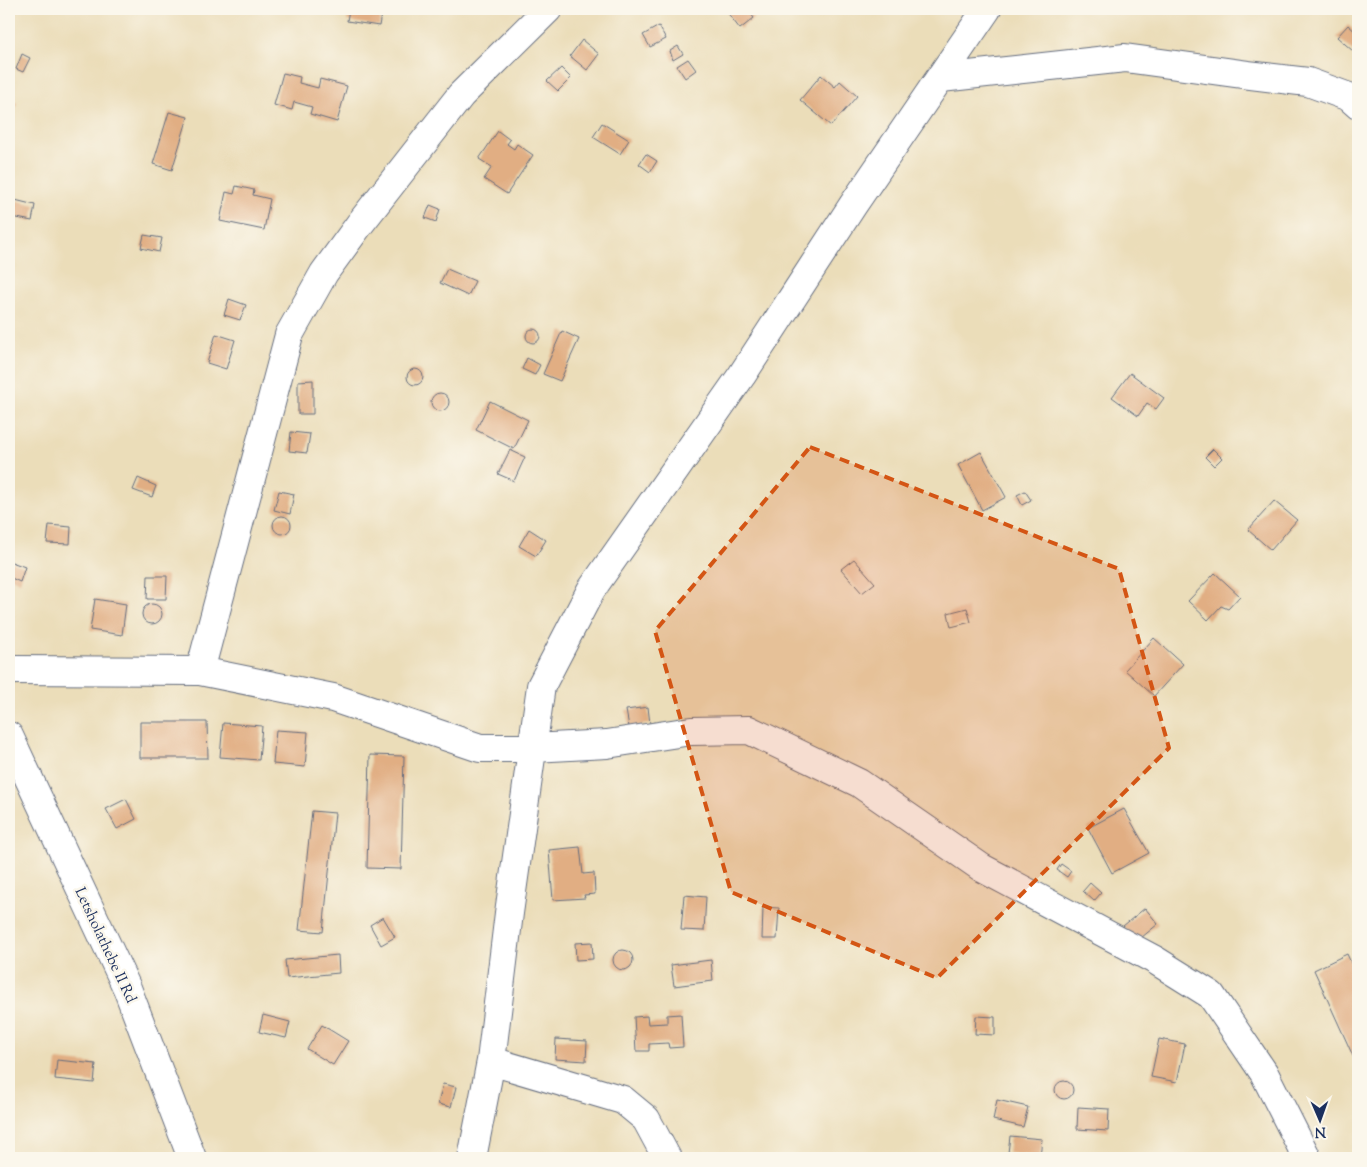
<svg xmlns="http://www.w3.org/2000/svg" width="1367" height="1167" font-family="'Sorts Mill Goudy',serif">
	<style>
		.building { fill: #e1ae83 }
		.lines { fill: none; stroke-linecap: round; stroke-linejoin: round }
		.minor-casing { stroke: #646c7e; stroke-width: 30 }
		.minor { stroke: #fff; stroke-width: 28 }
		.marked { fill: #d45514; fill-opacity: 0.2; stroke: #d45514; stroke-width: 4; stroke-dasharray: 10 6; stroke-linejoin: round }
		.labels { text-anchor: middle; stroke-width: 5; stroke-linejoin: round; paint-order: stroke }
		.street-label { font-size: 15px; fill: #1b2f5e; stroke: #fbf7ec }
	</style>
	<rect width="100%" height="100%" fill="#fbf7ec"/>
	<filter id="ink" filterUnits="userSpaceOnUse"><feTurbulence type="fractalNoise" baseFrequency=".02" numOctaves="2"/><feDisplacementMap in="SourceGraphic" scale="10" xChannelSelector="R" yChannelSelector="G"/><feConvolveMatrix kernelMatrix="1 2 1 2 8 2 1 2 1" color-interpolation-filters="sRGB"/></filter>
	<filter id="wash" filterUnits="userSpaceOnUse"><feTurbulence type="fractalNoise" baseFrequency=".0096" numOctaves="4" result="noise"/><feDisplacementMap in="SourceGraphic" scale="20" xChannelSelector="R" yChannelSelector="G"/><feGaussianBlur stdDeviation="1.12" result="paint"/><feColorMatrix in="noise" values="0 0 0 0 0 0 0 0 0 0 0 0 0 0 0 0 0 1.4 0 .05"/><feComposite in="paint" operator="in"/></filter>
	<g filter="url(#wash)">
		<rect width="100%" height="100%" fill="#ebddb9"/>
		<g id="blocks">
			<path class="building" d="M349 9H382L379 26 347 21Z
				M732 9H747L754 18 740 29 727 12Z
				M1348 25 1358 34V45L1353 51 1337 37Z
				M659 26 666 39 650 47 643 35Z
				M582 40 599 54 587 70 570 56Z
				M9 44 12 51 9 57Z
				M678 46 683 54 673 60 670 51Z
				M22 54 30 58 23 72 16 69Z
				M688 59 696 70 685 78 677 66Z
				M561 68 571 78 558 91 547 81Z
				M283 73 300 77 299 83 318 88 320 79 347 86 337 122 310 114 312 107 294 102 292 110 274 105Z
				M821 75 835 87 840 81 857 96 831 126 800 100Z
				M9 101 17 103 10 124H9Z
				M169 112 188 117 172 170 153 164Z
				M602 123 629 140 620 154 593 137Z
				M498 131 510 140 507 144 514 149 517 144 533 155 507 194 484 179 492 167 479 159Z
				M646 154 657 161 650 172 639 164Z
				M236 186 254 190 253 195 270 199 264 230 220 221 226 192 234 194Z
				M15 200 35 205 32 221 12 217Z
				M430 205 440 209 436 222 425 218Z
				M144 235 162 238 159 252 141 248Z
				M447 269 475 281 468 296 440 283Z
				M229 299 246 305 240 320 224 315Z
				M526 336a7 7 0 1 1 14 0a7 7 0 1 1-14 0Z
				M562 331 579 339 560 381 543 374Z
				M216 334 235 340 226 369 207 363Z
				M527 358 540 365 535 375 522 369Z
				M407 377a8 8 0 1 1 16 0a8 8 0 1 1-16 0Z
				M1130 373 1164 398 1156 409 1147 403 1138 416 1112 397Z
				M313 380V414H298V381Z
				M431 402a9 9 0 1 1 18 0a9 9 0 1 1-18 0Z
				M490 401 528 420 514 449 476 430Z
				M291 432 310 434 307 453 289 451Z
				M1213 449 1222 458 1214 466 1205 457Z
				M510 450 525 457 514 481 498 474Z
				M981 452 1006 497 982 510 958 465Z
				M138 478 156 486 152 497 133 490Z
				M279 491 294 494 290 514 274 510Z
				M1025 491 1031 500 1022 505 1017 495Z
				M1274 501 1297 520 1271 550 1248 530Z
				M273 525a9 9 0 1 1 18 0a9 9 0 1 1-18 0Z
				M49 525 71 527 70 544 47 543Z
				M529 529 546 540 536 556 519 546Z
				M854 559 875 583 862 593 841 569Z
				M9 561 25 567 20 582 9 577Z
				M1215 573 1240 596 1228 609 1221 606 1208 620 1188 601Z
				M148 576H167L166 599H147Z
				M95 599 126 604 122 635 90 630Z
				M142 614a10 10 0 1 1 20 0a10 10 0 1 1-20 0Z
				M967 608 971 622 951 627 948 613Z
				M1154 638 1183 664 1154 696 1125 670Z
				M648 707 650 724 629 727 626 710Z
				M140 722H207L208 758H140Z
				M223 723 262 726 259 760 220 757Z
				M276 730 308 732 305 767 273 764Z
				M370 755 404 756 401 869 367 868Z
				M126 799 136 819 117 829 106 809Z
				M1124 809 1149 853 1112 873 1088 828Z
				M312 811 335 813 323 932 299 930Z
				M580 847 583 874 594 873 595 894 584 895 585 898 553 900 549 850Z
				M1061 864 1071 871 1067 877 1057 870Z
				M1090 883 1101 893 1094 901 1083 891Z
				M684 895 706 897 704 931 681 930Z
				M763 907 779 908 777 939H762Z
				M1145 908 1158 924 1136 942 1123 926Z
				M383 917 395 937 381 945 370 925Z
				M592 942 593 959 576 960 575 943Z
				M613 960a10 10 0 1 1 20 0a10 10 0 1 1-20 0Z
				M1347 954 1358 978V1067L1314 970Z
				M338 955 339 973 287 978 285 960Z
				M711 960 713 981 674 986 671 965Z
				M681 1014 683 1047 669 1048 668 1043 649 1044V1051H636L634 1017 647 1016 648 1024 667 1023V1015Z
				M263 1015 290 1022 286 1038 259 1032Z
				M976 1016 995 1017V1035L975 1034Z
				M322 1025 348 1041 333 1065 307 1049Z
				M556 1039 587 1041 586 1061 555 1059Z
				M1159 1039 1185 1044 1177 1082 1151 1077Z
				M57 1060 96 1064 94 1083 55 1079Z
				M1055 1090a9 9 0 1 1 18 0a9 9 0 1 1-18 0Z
				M443 1084 456 1087 451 1107 438 1104Z
				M997 1100 1028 1107 1023 1127 993 1120Z
				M1078 1107 1109 1109 1108 1131 1077 1129Z
				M1010 1136 1042 1139 1040 1157 1008 1153Z"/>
		</g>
	</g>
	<g filter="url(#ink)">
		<use href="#blocks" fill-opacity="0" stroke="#646c7e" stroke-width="1"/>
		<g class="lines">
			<g class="minor-casing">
				<path id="minor" d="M941 78 1125 58 1249 75 1308 82 1349 97 1358 105
					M9 670 200 671 333 698 480 748H533L607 744 691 731 749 730 859 783 982 868 1155 960 1211 995 1264 1073 1307 1158
					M200 671 289 335 324 273 359 225 461 95 548 9
					M9 736 127 988 192 1158
					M491 1061 623 1100 646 1119 667 1158
					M472 1158 491 1061 509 913 541 686 591 590 742 375 853 205 987 9"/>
			</g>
			<use href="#minor" class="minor"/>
		</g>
	</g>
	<path class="marked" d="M810 447 1119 569 1169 748 937 978 731 892 655 631Z"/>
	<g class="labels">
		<g class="street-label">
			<text transform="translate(106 945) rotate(65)" y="5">Letsholathebe II Rd</text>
		</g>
	</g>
	<rect width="1367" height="1167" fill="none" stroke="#fbf7ec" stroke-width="30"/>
	<g transform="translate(1320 1120) rotate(178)" stroke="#fbf7ec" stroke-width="4" paint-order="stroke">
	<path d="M0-4L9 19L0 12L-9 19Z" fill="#1b2f5e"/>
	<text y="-8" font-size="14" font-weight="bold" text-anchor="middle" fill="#1b2f5e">N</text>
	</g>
</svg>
